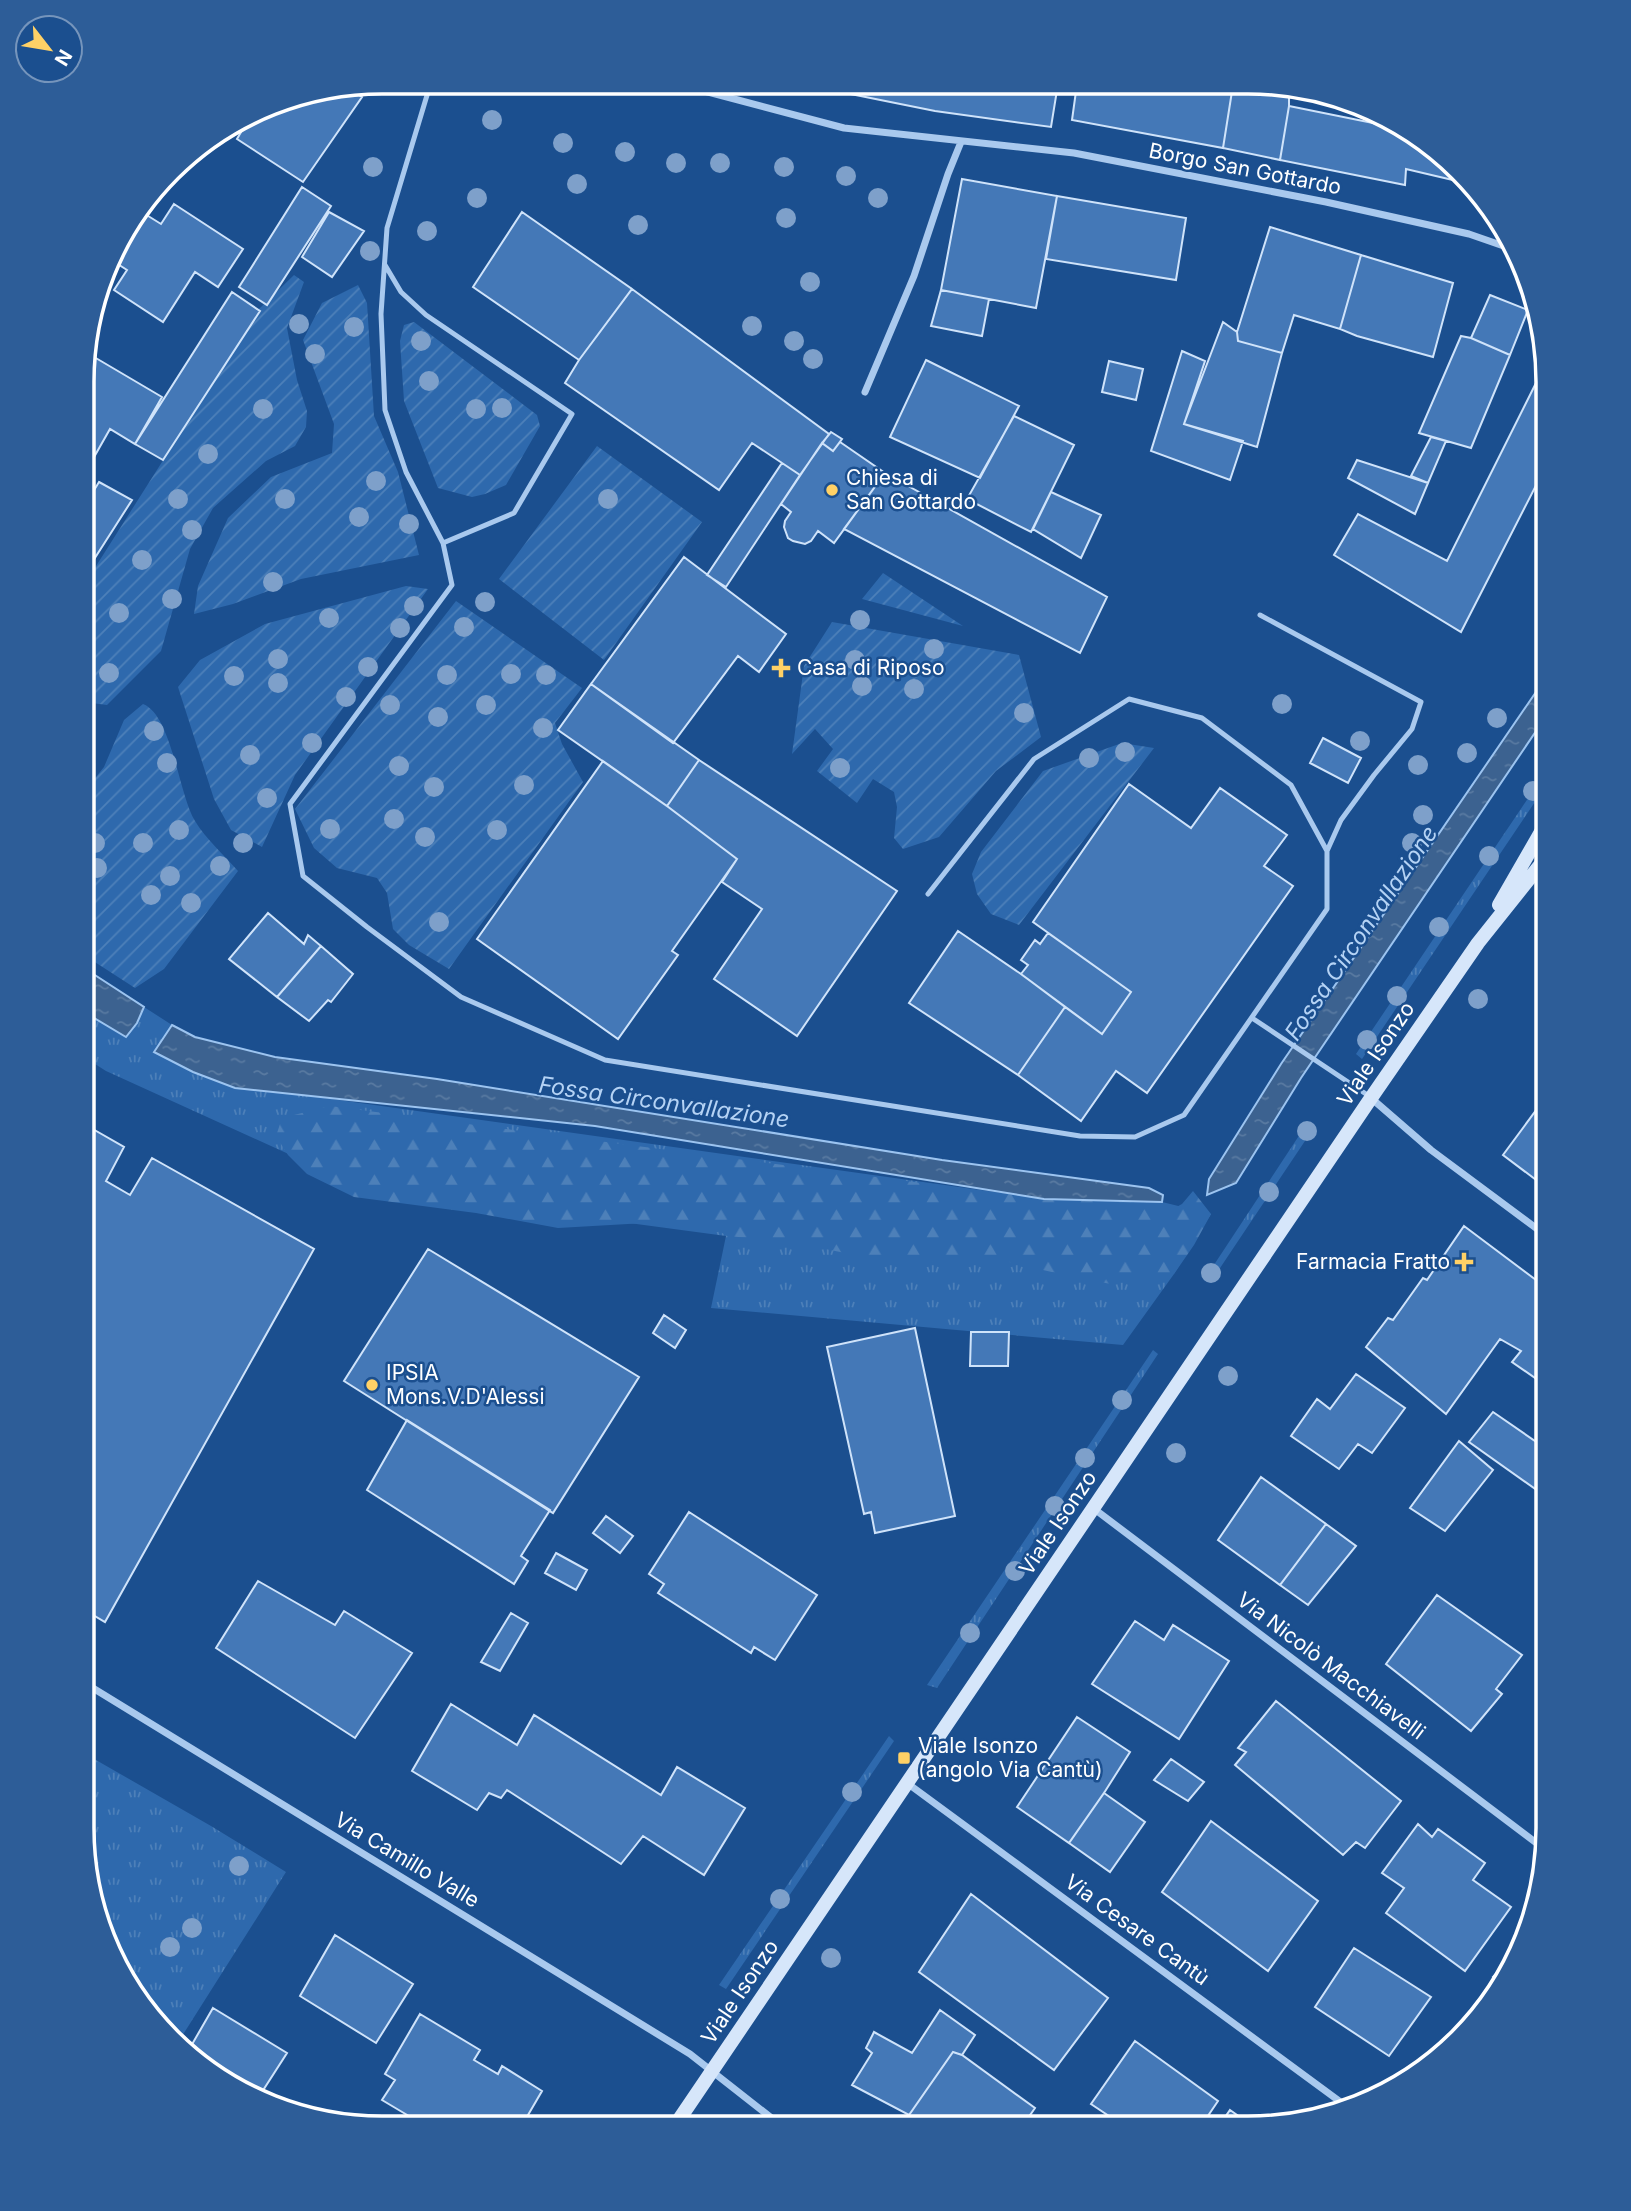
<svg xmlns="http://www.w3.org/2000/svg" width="1631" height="2211" font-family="Inter,sans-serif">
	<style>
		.grass { fill: url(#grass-tufts) }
		.forest { fill: url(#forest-firs) }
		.garden { fill: url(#garden-furrows) }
		.water { fill: url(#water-ripples); stroke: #9cc4f0; stroke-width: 2 }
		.building { fill: #4478b7; stroke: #cfe3fa; stroke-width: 2 }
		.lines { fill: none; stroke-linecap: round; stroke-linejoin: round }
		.service { stroke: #a9c9ee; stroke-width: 5 }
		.minor { stroke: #a9c9ee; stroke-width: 7 }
		.secondary { stroke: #d6e6fa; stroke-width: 14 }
		.tree { fill: #7ea0ca }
		.poi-dot { fill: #ffd166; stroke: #1b4f8f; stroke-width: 2.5 }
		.labels { text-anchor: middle; stroke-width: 5; stroke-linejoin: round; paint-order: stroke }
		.street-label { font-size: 21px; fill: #fff; stroke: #1b4f8f }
		.poi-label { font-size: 21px; fill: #fff; stroke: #1b4f8f; text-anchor: start }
		.water-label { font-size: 23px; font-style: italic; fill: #b5d3f5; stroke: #1b4f8f }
		.rim { fill: none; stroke: #fff; stroke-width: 3.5 }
	</style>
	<defs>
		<pattern id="grass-tufts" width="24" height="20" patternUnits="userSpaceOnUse" patternTransform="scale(1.75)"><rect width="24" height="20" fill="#2e69ad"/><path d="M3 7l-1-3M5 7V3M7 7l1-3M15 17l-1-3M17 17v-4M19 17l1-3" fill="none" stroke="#4d80b9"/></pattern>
		<pattern id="forest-firs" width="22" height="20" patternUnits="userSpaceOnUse" patternTransform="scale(1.75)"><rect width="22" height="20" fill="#2e69ad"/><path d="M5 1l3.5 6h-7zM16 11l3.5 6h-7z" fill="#4d80b9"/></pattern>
		<pattern id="garden-furrows" width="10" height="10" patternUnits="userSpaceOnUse" patternTransform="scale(1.75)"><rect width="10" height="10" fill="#2e69ad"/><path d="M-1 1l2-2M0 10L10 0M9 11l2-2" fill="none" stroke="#4d80b9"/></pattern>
		<pattern id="water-ripples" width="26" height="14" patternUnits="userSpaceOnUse" patternTransform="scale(1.75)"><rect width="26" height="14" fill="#3c6290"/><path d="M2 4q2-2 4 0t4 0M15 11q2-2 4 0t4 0" fill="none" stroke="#597aa1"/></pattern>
	</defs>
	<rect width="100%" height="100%" fill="#1b4f8f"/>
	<path class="grass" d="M1549 767V781L1362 1059 1356 1054Z
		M144 1007 172 1025 155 1052 193 1072 235 1088 303 1095 1044 1199 1162 1202 1211 1214 1174 1274 1123 1345 711 1308 726 1236 361 1187 106 1071 84 1057V1012L126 1036 137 1023Z
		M1308 1122 1315 1126 1210 1283 1204 1280Z
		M1153 1350 1158 1354 937 1688 927 1685Z
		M889 1736 894 1741 726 1989 719 1985Z
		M82 1752 211 1826 286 1872 177 2044 157 2027 113 1961 82 1829Z"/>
	<path class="forest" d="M330 1106 1044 1199 1145 1202 1169 1211 1182 1204 1193 1191 1211 1214 1194 1245 1174 1274 1111 1284 1073 1277 992 1258 929 1262 855 1255 786 1241 727 1236 711 1226 645 1223 558 1228 476 1213 354 1197 307 1174 288 1155 276 1136 282 1118Z"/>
	<path class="garden" d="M294 275 304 282 287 328 297 380 307 411 306 427 295 446 266 461 213 508 190 549 161 651 107 705 84 702V585L259 309Z
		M358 285 367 303 374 416 398 472 419 555 301 579 233 604 194 614 198 586 228 518 271 477 332 453 334 424 303 340 322 303Z
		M414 322 537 415 540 426 506 485 485 494 472 497 438 488 404 401 400 341 404 325Z
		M597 446 702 522 604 660 499 579Z
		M883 573 963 626 862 599Z
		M406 586 428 589 295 775 262 847 231 830 214 799 178 687 200 660 265 624Z
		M456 601 582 688 555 723 562 744 583 782 449 969 409 945 393 929 387 893 377 878 337 868 314 848 295 809Z
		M832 622 1019 655 1041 737 996 771 939 837 903 849 894 838 897 807 894 792 873 779 857 803 817 771 833 749 815 729 792 754 804 666Z
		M143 704C172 715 179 796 195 821 206 839 224 855 238 871L164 969 135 988 84 955V792L104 767 124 720Z
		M1122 743 1154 748 1019 925 991 914 977 894 972 874 981 852 1043 771Z"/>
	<path class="water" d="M1549 673V712L1301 1078 1236 1183 1207 1195 1209 1179 1281 1064Z
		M84 968 144 1007 137 1023 126 1037 84 1012Z
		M172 1025 195 1037 275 1057 437 1079 942 1160 1149 1188 1163 1195 1162 1202 1044 1199 595 1126 235 1088 193 1072 154 1052Z"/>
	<path class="building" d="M796 83 1058 84 1051 127 935 111Z
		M1077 84 1233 85 1223 148 1072 120Z
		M1233 85H1289V106L1280 160 1223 148Z
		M347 88 362 97 303 182 237 139 248 120 286 98Z
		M1289 106 1373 123V117L1415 133 1474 185 1406 169 1405 185 1280 160Z
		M962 179 1057 196 1036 308 941 290Z
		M302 187 331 206 267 305 239 287Z
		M1057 196 1186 218 1176 280 1046 259Z
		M174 204 243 249 218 287 195 272 163 322 114 290 127 270 113 261 145 214 161 224Z
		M329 212 364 231 332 277 302 257Z
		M522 212 632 289 579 360 473 287Z
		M1270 227 1361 255 1340 329 1294 315 1282 353 1238 341 1237 332Z
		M1361 255 1453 283 1433 357 1357 336 1340 329Z
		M632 289 829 434 800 475 752 443 719 490 565 383 579 360Z
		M941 290 989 299 982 336 931 326Z
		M232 292 260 311 163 460 135 444Z
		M1490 295 1528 310 1510 355 1471 338Z
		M1223 322 1237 332 1238 341 1282 353 1257 447 1184 424Z
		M1461 336 1471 338 1510 355 1471 448 1419 433Z
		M1182 351 1205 361 1184 424 1243 441 1230 480 1151 451Z
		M89 354 162 397 135 444 110 429 85 473V361Z
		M926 360 1019 406 980 478 890 437Z
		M1109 361 1143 369 1136 400 1102 392Z
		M1545 365 1549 382V460L1461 632 1334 555 1358 514 1447 561Z
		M1014 416 1074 445 1031 532 967 499Z
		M831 432 842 439 833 451 822 443Z
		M1431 437 1446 441 1428 483 1411 476Z
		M840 442 885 473 834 543 818 531 811 541 805 544 793 541 788 538 784 527 785 521 791 512 781 504 822 443 833 451Z
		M1357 460 1428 483 1415 514 1348 478Z
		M782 463 800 475 726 587 707 575Z
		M885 473 1107 597 1080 653 844 529Z
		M99 482 132 500 84 575 85 505Z
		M1051 492 1101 515 1081 558 1033 529Z
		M684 557 786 634 759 672 738 656 673 743 591 684Z
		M591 684 699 760 667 806 558 730Z
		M1323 738 1361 758 1348 783 1310 763Z
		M699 760 897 891 797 1036 714 979 762 909 722 882 737 859 667 806Z
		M603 761 667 806 737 859 672 951 678 955 618 1039 477 939Z
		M1129 784 1191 828 1220 788 1287 835 1264 866 1293 886 1147 1093 1116 1071 1081 1121 1018 1075 1065 1007 1102 1034 1131 992 1033 922Z
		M268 913 304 944 308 935 321 946 277 997 229 959Z
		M958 931 1021 974 1065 1007 1018 1075 909 1003Z
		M1048 933 1131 992 1102 1034 1021 974 1028 965 1021 960 1035 940 1040 944Z
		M321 946 353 974 331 1002 328 1000 309 1021 277 997Z
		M1548 1094V1189L1503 1155Z
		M84 1124 124 1147 106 1181 130 1195 152 1158 314 1249 105 1622 83 1609Z
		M1464 1226 1548 1289V1387L1512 1362 1521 1351 1500 1339 1446 1414 1366 1347 1388 1318 1393 1320 1423 1278 1427 1280Z
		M428 1249 639 1377 553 1513 344 1381Z
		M664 1315 686 1330 675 1348 653 1333Z
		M915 1328 955 1516 875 1533 871 1512 864 1514 827 1347Z
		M971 1332H1009L1008 1366H970Z
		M1356 1374 1405 1408 1372 1453 1358 1444 1339 1469 1291 1436 1317 1399 1330 1409Z
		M1493 1412 1548 1450V1498L1469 1442Z
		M407 1420 550 1510 521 1556 528 1561 514 1584 367 1490Z
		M1459 1441 1493 1470 1445 1531 1410 1508Z
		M1261 1477 1326 1524 1280 1585 1218 1540Z
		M689 1512 817 1595 775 1660 754 1647 751 1653 658 1593 664 1584 649 1574Z
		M606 1516 633 1536 620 1553 593 1533Z
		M1326 1524 1356 1546 1308 1605 1280 1585Z
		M556 1553 587 1570 576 1590 545 1573Z
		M258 1581 335 1625 344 1611 412 1653 355 1738 216 1648Z
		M1437 1595 1522 1655 1496 1689 1502 1694 1471 1731 1386 1664Z
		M511 1613 528 1623 500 1671 481 1662Z
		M1135 1621 1164 1640 1173 1625 1229 1661 1179 1739 1092 1684Z
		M1276 1701 1401 1801 1365 1848 1356 1842 1343 1855 1235 1765 1246 1752 1238 1748Z
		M451 1704 517 1745 534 1715 661 1795 677 1767 745 1808 704 1875 643 1836 621 1864 507 1790 501 1798 489 1793 477 1810 412 1771Z
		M1077 1717 1130 1752 1104 1793 1069 1843 1017 1807Z
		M1171 1759 1204 1782 1188 1801 1154 1780Z
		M1104 1793 1145 1822 1110 1872 1069 1843Z
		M1211 1821 1318 1901 1268 1971 1162 1892Z
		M1418 1824 1432 1837 1438 1829 1485 1863 1473 1880 1511 1907 1465 1971 1386 1913 1404 1888 1382 1873Z
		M971 1894 1108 1998 1054 2070 919 1972Z
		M335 1935 413 1984 376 2043 300 1996Z
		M1524 1944 1503 1986 1493 1977Z
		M1354 1948 1431 1997 1389 2056 1315 2007Z
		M213 2008 287 2053 260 2095 216 2078 187 2053Z
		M940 2010 975 2035 962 2055 953 2052 909 2115 852 2085 872 2053 866 2048 874 2032 912 2053Z
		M420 2014 480 2050 474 2060 498 2074 502 2066 542 2091 521 2127H448L430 2116 424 2125 382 2100 395 2080 385 2074Z
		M1480 2014 1447 2054 1422 2071 1461 2022 1470 2026Z
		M1135 2041 1218 2101 1199 2129 1127 2128 1091 2104Z
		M953 2052 962 2055 1035 2108 1021 2128H900Z
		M1230 2110 1254 2127 1217 2129Z"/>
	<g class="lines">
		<path class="service" d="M385 265 401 292 426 315 572 414 514 513 443 543 406 472 385 410 381 314 387 228 431 82
			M443 543 452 585 290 804 303 876 367 927 461 997 605 1060 1080 1136 1135 1137 1184 1115 1327 909V851L1291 785 1202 718 1129 699 1034 759 928 894
			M1260 615 1421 702 1412 729 1374 775 1341 820 1327 851
			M1252 1018 1369 1096"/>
		<path class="minor" d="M674 83 844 128 1074 153 1326 202 1469 234 1518 251
			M865 392 914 276 948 174 961 142
			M1371 1098 1431 1150 1548 1237
			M1093 1508 1547 1851
			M83 1682 690 2054 783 2127
			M907 1783 1346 2106"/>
		<path class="secondary" d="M1499 905 1549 818
			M674 2127 1371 1098 1478 943 1549 854"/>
	</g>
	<g class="tree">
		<circle cx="492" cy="120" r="10"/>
		<circle cx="563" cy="143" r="10"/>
		<circle cx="625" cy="152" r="10"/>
		<circle cx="676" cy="163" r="10"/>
		<circle cx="720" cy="163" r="10"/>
		<circle cx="373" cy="167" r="10"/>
		<circle cx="784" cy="167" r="10"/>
		<circle cx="846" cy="176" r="10"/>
		<circle cx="577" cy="184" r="10"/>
		<circle cx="477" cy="198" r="10"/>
		<circle cx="878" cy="198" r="10"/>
		<circle cx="786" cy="218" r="10"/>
		<circle cx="638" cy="225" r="10"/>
		<circle cx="427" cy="231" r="10"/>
		<circle cx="370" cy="251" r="10"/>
		<circle cx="810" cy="282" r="10"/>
		<circle cx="299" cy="324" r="10"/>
		<circle cx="752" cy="326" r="10"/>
		<circle cx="354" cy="327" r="10"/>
		<circle cx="421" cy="341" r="10"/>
		<circle cx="794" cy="341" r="10"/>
		<circle cx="315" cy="354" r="10"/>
		<circle cx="813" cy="359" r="10"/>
		<circle cx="429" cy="381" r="10"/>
		<circle cx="502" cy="408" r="10"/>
		<circle cx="263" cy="409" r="10"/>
		<circle cx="476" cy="409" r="10"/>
		<circle cx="208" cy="454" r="10"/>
		<circle cx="376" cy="481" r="10"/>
		<circle cx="178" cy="499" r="10"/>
		<circle cx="285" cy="499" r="10"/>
		<circle cx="608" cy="499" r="10"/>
		<circle cx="359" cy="517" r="10"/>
		<circle cx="409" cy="524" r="10"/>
		<circle cx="192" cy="530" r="10"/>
		<circle cx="142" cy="560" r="10"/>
		<circle cx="273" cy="582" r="10"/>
		<circle cx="172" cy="599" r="10"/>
		<circle cx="485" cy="602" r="10"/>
		<circle cx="414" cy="606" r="10"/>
		<circle cx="119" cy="613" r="10"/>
		<circle cx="329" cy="618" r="10"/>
		<circle cx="860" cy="620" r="10"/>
		<circle cx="464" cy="627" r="10"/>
		<circle cx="400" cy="628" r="10"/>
		<circle cx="934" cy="649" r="10"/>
		<circle cx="278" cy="659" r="10"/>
		<circle cx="855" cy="660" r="10"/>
		<circle cx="368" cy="667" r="10"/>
		<circle cx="109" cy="673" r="10"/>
		<circle cx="511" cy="674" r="10"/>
		<circle cx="447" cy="675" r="10"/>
		<circle cx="546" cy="675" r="10"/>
		<circle cx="234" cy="676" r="10"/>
		<circle cx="278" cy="683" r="10"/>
		<circle cx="862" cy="686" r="10"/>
		<circle cx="914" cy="689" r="10"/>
		<circle cx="346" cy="697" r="10"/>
		<circle cx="1282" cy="704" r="10"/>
		<circle cx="390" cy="705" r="10"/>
		<circle cx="486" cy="705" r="10"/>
		<circle cx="1024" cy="713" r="10"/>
		<circle cx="438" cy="717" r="10"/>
		<circle cx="1497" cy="718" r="10"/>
		<circle cx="543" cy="728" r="10"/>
		<circle cx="154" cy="731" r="10"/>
		<circle cx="1360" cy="741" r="10"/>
		<circle cx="312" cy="743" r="10"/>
		<circle cx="1125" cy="752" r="10"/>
		<circle cx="1467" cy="753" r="10"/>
		<circle cx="250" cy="755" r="10"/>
		<circle cx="1089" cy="758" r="10"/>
		<circle cx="167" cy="763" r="10"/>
		<circle cx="1418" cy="765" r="10"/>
		<circle cx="399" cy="766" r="10"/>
		<circle cx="840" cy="768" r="10"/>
		<circle cx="524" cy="785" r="10"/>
		<circle cx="434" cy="787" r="10"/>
		<circle cx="1533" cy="791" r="10"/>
		<circle cx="267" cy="798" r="10"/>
		<circle cx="1423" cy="815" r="10"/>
		<circle cx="394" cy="819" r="10"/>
		<circle cx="330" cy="829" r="10"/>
		<circle cx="179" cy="830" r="10"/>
		<circle cx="497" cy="830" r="10"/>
		<circle cx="425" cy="837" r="10"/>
		<circle cx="95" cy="843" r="10"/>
		<circle cx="143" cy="843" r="10"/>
		<circle cx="243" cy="843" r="10"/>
		<circle cx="1412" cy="843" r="10"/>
		<circle cx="1489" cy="856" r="10"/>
		<circle cx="220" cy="866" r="10"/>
		<circle cx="97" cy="868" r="10"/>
		<circle cx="170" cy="876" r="10"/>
		<circle cx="151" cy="895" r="10"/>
		<circle cx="191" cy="903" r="10"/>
		<circle cx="439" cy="922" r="10"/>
		<circle cx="1439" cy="927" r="10"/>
		<circle cx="1397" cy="996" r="10"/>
		<circle cx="1478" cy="999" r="10"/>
		<circle cx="1367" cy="1040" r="10"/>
		<circle cx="1307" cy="1131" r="10"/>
		<circle cx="1269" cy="1192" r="10"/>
		<circle cx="1211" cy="1273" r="10"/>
		<circle cx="1228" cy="1376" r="10"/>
		<circle cx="1122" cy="1400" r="10"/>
		<circle cx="1176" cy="1453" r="10"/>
		<circle cx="1085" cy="1458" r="10"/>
		<circle cx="1055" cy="1506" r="10"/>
		<circle cx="1015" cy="1571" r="10"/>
		<circle cx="970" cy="1633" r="10"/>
		<circle cx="852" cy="1792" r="10"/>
		<circle cx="239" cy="1866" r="10"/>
		<circle cx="780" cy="1899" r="10"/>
		<circle cx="192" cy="1928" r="10"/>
		<circle cx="170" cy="1947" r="10"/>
		<circle cx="831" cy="1958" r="10"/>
	</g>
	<g class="poi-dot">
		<circle cx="832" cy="490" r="7"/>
		<path d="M777.5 657.5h7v7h7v7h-7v7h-7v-7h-7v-7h7z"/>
		<path d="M1460.5 1251.5h7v7h7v7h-7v7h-7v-7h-7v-7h7z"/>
		<circle cx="372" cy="1385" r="7"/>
		<rect x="897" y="1751" width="14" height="14" rx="3.5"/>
	</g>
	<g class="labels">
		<g class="street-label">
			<text transform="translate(1245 169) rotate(11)" y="7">Borgo San Gottardo</text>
			<text transform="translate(1376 1054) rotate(-56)" y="7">Viale Isonzo</text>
			<text transform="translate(1058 1523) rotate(-56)" y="7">Viale Isonzo</text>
			<text transform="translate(1331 1666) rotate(37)" y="7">Via Nicolò Macchiavelli</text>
			<text transform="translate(407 1860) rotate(31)" y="7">Via Camillo Valle</text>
			<text transform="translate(1137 1930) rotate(36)" y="7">Via Cesare Cantù</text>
			<text transform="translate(740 1992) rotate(-56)" y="7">Viale Isonzo</text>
		</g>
		<g class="poi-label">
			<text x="846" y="485">Chiesa di<tspan x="846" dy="24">San Gottardo</tspan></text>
			<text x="797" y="675">Casa di Riposo</text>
			<text x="1450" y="1269" text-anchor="end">Farmacia Fratto</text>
			<text x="386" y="1380">IPSIA<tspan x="386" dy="24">Mons.V.D'Alessi</tspan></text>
			<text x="918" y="1753">Viale Isonzo<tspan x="918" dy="24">(angolo Via Cantù)</tspan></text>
		</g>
		<g class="water-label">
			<text transform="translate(1361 933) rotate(-56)" y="8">Fossa Circonvallazione</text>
			<text transform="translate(664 1102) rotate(8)" y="8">Fossa Circonvallazione</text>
		</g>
	</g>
	<path d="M0 0H1631V2211H0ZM382 94H1248A288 288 0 0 1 1536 382V1828A288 288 0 0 1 1248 2116H382A288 288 0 0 1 94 1828V382A288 288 0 0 1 382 94Z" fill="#2d5d98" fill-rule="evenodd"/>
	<path class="rim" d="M382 94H1248A288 288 0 0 1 1536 382V1828A288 288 0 0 1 1248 2116H382A288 288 0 0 1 94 1828V382A288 288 0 0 1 382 94Z"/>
	<g transform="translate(49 49) rotate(121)"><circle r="33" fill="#1b4f8f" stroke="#7695bc" stroke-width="2"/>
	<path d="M0-5L12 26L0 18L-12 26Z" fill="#ffd166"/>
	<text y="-10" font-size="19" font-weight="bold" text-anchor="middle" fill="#ffffff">N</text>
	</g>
</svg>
